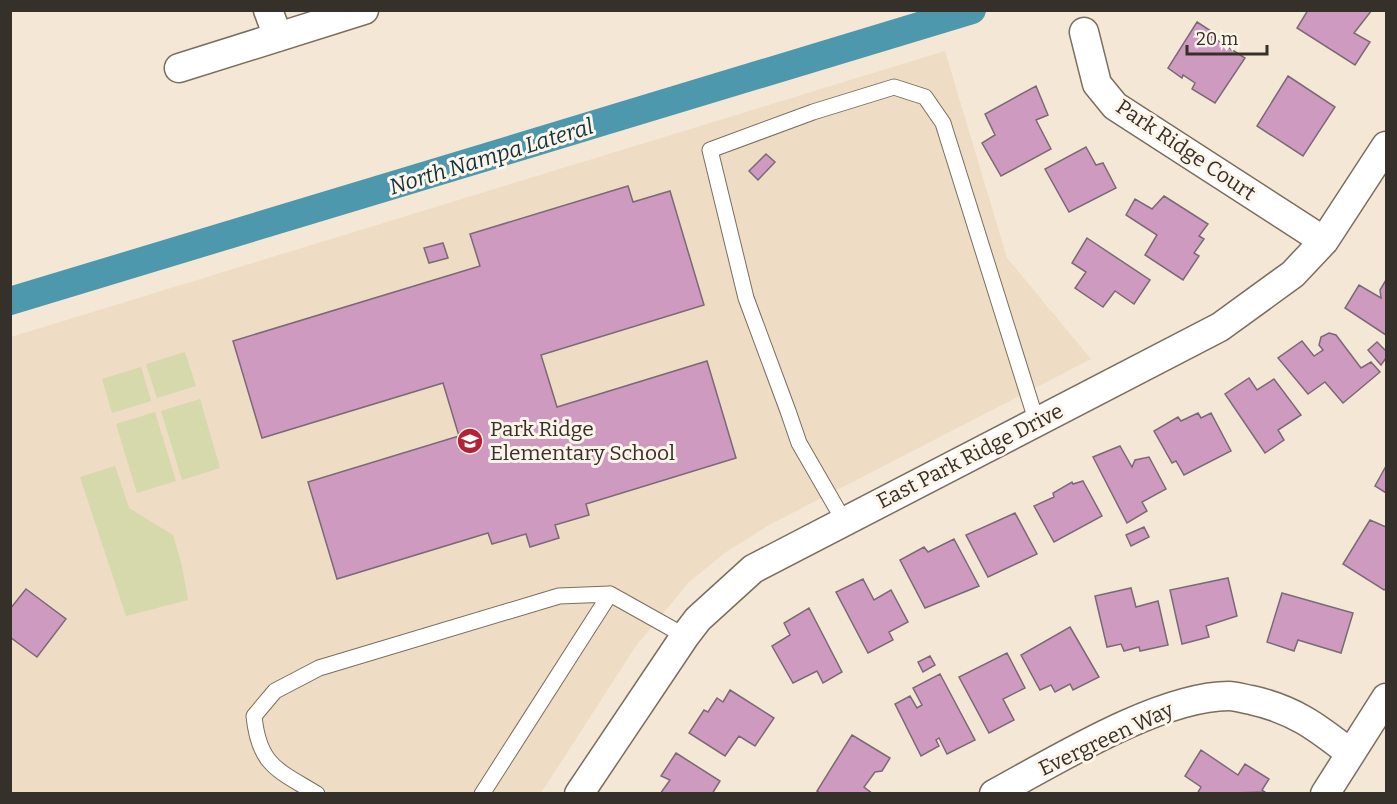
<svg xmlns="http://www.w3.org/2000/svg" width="1397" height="804" font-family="Bitter,serif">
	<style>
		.built { fill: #eedcc4 }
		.green { fill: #d6d9ab }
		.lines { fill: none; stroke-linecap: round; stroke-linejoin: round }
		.canal { stroke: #4d98ad; stroke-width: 28 }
		.building { fill: #ce9ac0; stroke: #7b6976; stroke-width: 1.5 }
		.lane-casing { stroke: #7a6e5e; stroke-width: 17 }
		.street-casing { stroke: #7a6e5e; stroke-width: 31 }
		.lane { stroke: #fff; stroke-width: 15 }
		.street { stroke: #fff; stroke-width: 28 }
		.labels { text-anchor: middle; stroke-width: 6; stroke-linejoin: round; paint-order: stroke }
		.street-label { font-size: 21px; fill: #353029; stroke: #fef5ea }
		.poi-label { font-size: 21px; fill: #353029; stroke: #fef5ea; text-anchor: start }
		.water-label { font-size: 22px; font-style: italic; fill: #11343e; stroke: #fef5ea }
	</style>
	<rect width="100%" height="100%" fill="#f5e7d5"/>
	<path class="built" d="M945 51 1007 258 1091 359 769 525 726 552 689 582 636 646 541 793 11 794V337Z"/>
	<path class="green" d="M185 352 196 386 157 398 146 364Z
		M141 367 151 401 112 413 102 379Z
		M200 399 220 468 182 480 161 411Z
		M155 412 176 481 137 493 116 424Z
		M115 466 129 508 173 535 182 566 188 600 126 616 80 477Z"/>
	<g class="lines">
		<path class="canal" d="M10 301 972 10"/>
	</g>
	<path class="building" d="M1308 10H1372L1354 33 1370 42 1355 65 1297 28Z
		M1197 22 1211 31 1209 35 1245 58 1215 103 1192 89 1195 83 1183 75 1182 78 1168 68Z
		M1288 76 1335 107 1303 156 1257 126Z
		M1036 86 1048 115 1036 120 1051 149 1001 176 982 143 995 135 985 114Z
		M1086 147 1096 165 1103 163 1116 188 1069 212 1045 169Z
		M766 154 775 162 758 180 749 171Z
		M628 186 633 202 670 191 704 305 541 355 557 407 707 361 736 458 586 504 589 515 555 525 559 538 530 547 526 534 492 544 488 533 337 579 308 482 459 436 443 383 262 438 233 341 480 266 470 234Z
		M1164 196 1208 224 1199 236 1204 239 1194 253 1199 256 1183 280 1145 255 1157 235 1126 215 1135 199 1152 209Z
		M1087 238 1150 280 1134 304 1115 291 1103 307 1075 288 1086 272 1072 263Z
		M443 243 448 258 429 263 424 248Z
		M1386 280V335L1345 308 1359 285 1381 298 1380 290Z
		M1329 333 1336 335 1361 368 1371 362 1380 372 1343 403 1325 382 1308 394 1278 358 1302 341 1314 356 1323 350 1319 345 1321 337Z
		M1377 342 1386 351V358L1381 365 1368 350Z
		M1249 378 1257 390 1274 379 1301 415 1278 430 1284 440 1265 453 1225 394Z
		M1198 413 1201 418 1211 413 1231 451 1184 475 1176 461 1172 463 1154 431 1178 417 1181 421Z
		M1120 446 1132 467 1135 460 1149 457 1166 489 1142 502 1147 511 1127 523 1093 457Z
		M1386 466V493L1375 486Z
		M1083 481 1102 516 1054 542 1034 506 1054 497 1053 493 1072 482 1073 484Z
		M1015 513 1037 554 988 577 966 535Z
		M1370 520 1386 527V589L1384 590 1343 564Z
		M1144 527 1149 537 1131 546 1126 535Z
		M954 539 979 586 925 608 900 560 924 547 928 552Z
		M1228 578 1237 616 1206 626 1209 637 1182 644 1170 590Z
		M863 579 874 600 891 590 908 622 889 632 893 640 868 653 836 592Z
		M1131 588 1136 607 1158 601 1168 645 1140 651 1139 647 1124 651 1121 644 1107 647 1095 596Z
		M26 589 66 619 37 657 10 637V609Z
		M1282 593 1353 613 1341 653 1298 640 1294 651 1267 642Z
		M809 608 842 672 823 683 817 671 793 683 772 646 790 635 784 623Z
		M1070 627 1099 677 1073 690 1070 684 1055 692 1051 685 1040 690 1021 655Z
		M1007 653 1025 688 1003 699 1014 720 989 733 959 677Z
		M930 656 935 665 923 672 918 662Z
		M940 674 975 740 947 754 939 738 936 740 939 746 921 756 895 704 910 696 917 708 922 705 913 688Z
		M730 690 774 718 755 746 739 736 725 756 689 733 704 710 708 712 717 698 723 702Z
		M852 735 890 758 882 771 875 772 864 787 873 794H821L817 791Z
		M1201 750 1238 775 1245 764 1269 779 1262 790 1265 792 1197 794 1201 787 1185 776Z
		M676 753 720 781 712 794H660L670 780 661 776Z"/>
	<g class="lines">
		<g class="lane-casing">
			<path id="lane" d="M844 521 799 443 788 411 746 298 710 150 813 112 894 87 925 97 943 123 1037 423
				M317 794C278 770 259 766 254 716L275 691 319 668 559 596 610 594 685 636
				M482 794 610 594"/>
		</g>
		<g class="street-casing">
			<path id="street" d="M268 10 278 37
				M1084 32 1097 84 1115 106 1324 241
				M179 68 364 10
				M579 794 685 636 698 619 753 569 1220 327 1293 274 1324 241 1386 146
				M994 794C1055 761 1160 696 1229 696 1236 696 1244 699 1251 700 1293 709 1317 727 1350 753
				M1325 794 1386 698"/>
		</g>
		<use href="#lane" class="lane"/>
		<use href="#street" class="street"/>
	</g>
	<defs>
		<g id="school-disc" transform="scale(1.35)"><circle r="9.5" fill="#b42236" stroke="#fef5ea"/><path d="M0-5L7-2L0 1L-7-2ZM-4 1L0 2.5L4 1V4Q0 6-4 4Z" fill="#fff"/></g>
	</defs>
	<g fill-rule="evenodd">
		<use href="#school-disc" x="470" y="441"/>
	</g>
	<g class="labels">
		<g class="street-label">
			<text transform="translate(1186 150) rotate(34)" y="7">Park Ridge Court</text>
			<text transform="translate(970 456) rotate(-27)" y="7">East Park Ridge Drive</text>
			<text transform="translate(1106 739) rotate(-25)" y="7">Evergreen Way</text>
		</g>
		<g class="poi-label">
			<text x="490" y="436">Park Ridge<tspan x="490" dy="24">Elementary School</tspan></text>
		</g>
		<g class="water-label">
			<text transform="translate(491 156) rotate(-17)" y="8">North Nampa Lateral</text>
		</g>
	</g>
	<rect width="1397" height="804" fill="none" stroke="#353029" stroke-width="24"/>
	<path d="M1187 45v9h80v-9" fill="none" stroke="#353029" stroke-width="3"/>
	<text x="1196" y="45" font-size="18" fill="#353029" stroke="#fef5ea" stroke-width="4.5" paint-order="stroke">20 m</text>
</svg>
